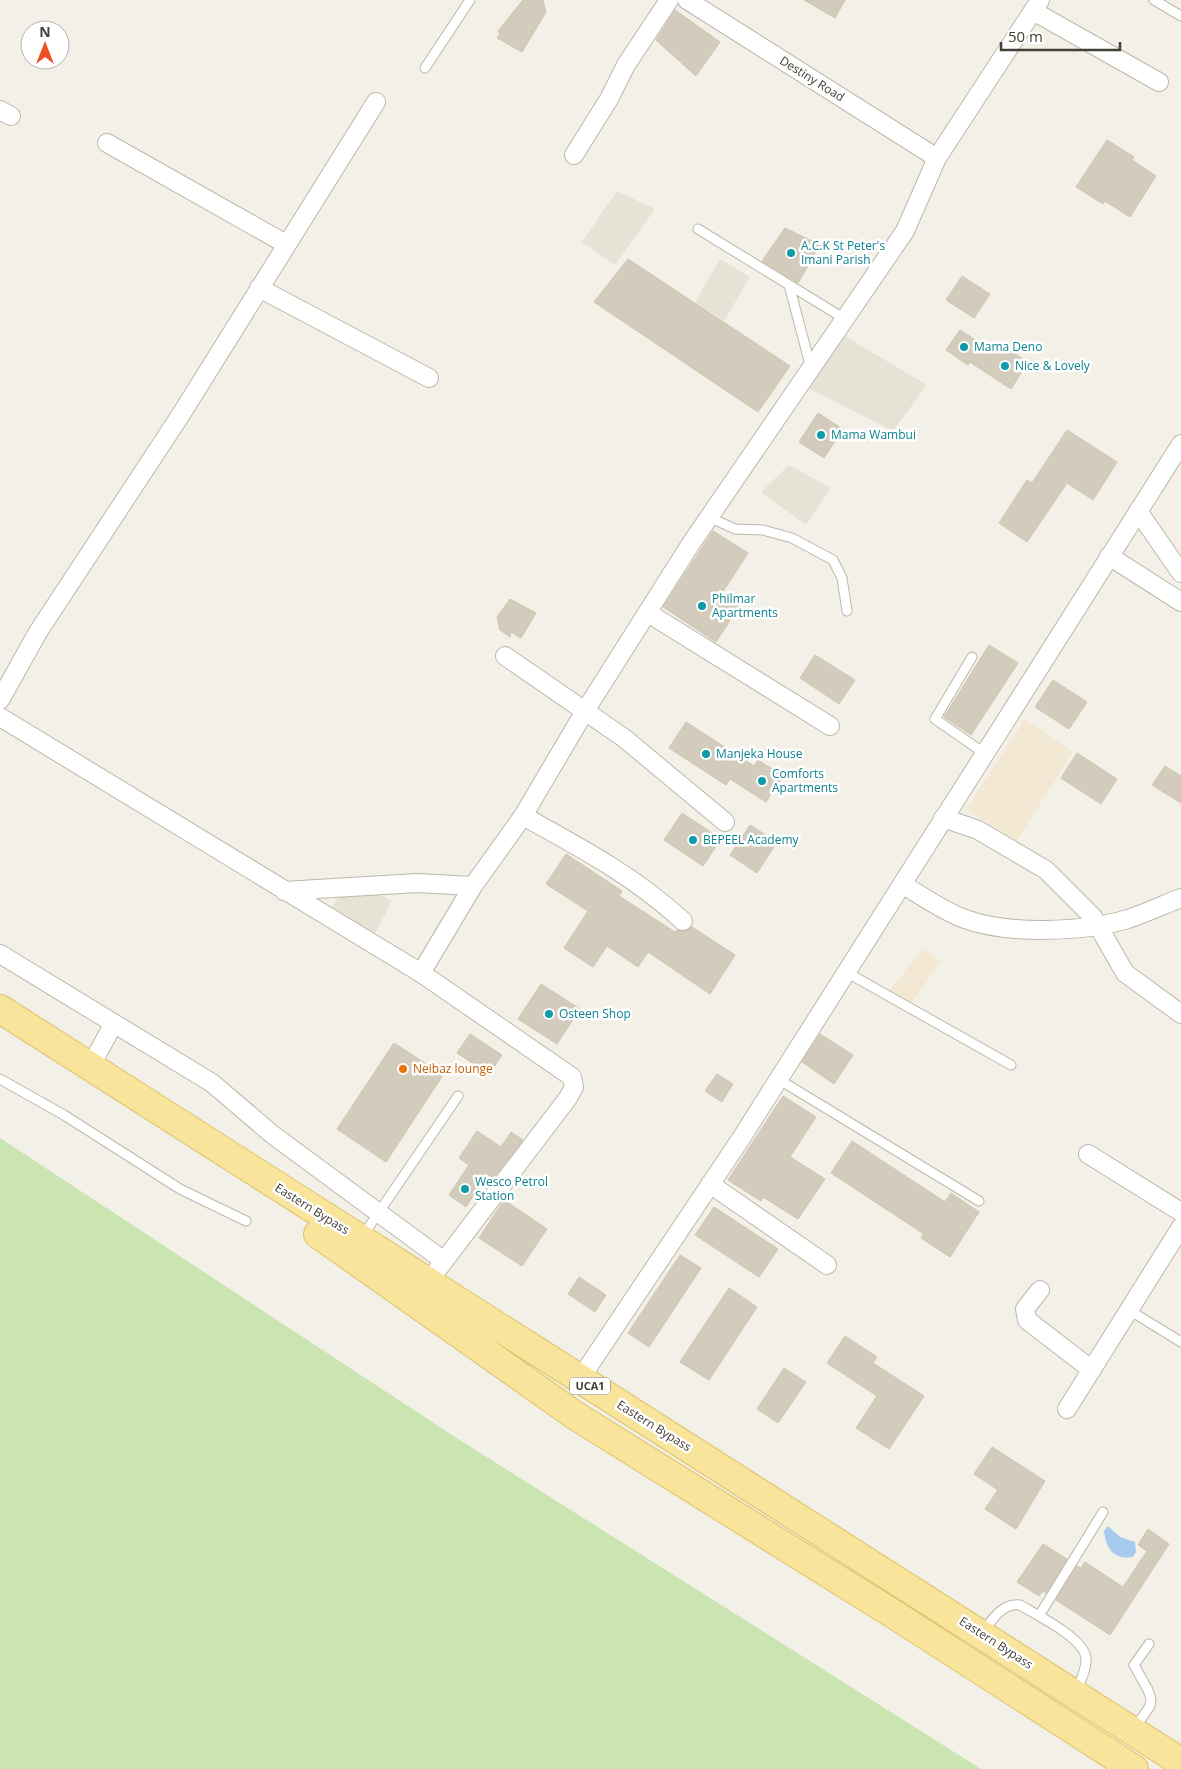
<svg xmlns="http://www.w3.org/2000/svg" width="1181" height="1769" font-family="'Open Sans',sans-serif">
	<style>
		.residential { fill: #e6e2d5 }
		.commercial { fill: #f3e8d3 }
		.green { fill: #cae4b2 }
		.water { fill: #a6cbec }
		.building { fill: #d3ccbd; stroke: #cec4b0 }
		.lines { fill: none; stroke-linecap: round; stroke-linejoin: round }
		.lane-casing { stroke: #bdb8aa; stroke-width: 11 }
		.street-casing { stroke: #bdb8aa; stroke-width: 20 }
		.primary-casing { stroke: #ddc26b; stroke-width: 30 }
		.lane { stroke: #fff; stroke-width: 9 }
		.street { stroke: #fff; stroke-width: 18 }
		.primary { stroke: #f8e49a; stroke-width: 28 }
		.culture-dot { fill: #0f9aa8; stroke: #fff; stroke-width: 2 }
		.food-dot { fill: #e8710a; stroke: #fff; stroke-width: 2 }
		.labels { text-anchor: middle; stroke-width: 5; stroke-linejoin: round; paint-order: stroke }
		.shield { fill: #fff; stroke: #7d7972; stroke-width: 1 }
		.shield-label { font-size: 11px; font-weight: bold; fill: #454036 }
		.street-label { font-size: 12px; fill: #454036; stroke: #fff }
		.culture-label { font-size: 12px; fill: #0d838f; stroke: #fff; text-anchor: start }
		.food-label { font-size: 12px; fill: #c56008; stroke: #fff; text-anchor: start }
	</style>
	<rect width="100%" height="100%" fill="#f2f0e7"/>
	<path class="residential" d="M617 191 655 209 615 265 582 242Z
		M720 259 750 277 724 321 695 302Z
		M839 333 927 385 893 431 802 385Z
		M789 465 831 488 806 525 761 492Z
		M350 880 392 901 372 939 329 911Z"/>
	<path class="commercial" d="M1025 719 1073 752 1016 842 966 809Z
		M923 949 941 961 911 1003 889 991Z"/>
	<path class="green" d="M0 1138 455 1437 981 1769H0Z"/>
	<path class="water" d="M1108 1526 1120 1537 1135 1542 1136 1552 1133 1557C1114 1560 1106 1549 1104 1531Z"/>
	<path class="building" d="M523 0H543L546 12 522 52 497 38 500 34 498 31Z
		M804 0H845L835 18Z
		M675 10 720 42 696 76 656 40Z
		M1107 140 1134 157 1132 160 1156 176 1130 217 1105 201 1103 204 1076 187Z
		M785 228 820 245 798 283 762 261Z
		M628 259 790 366 758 412 594 302Z
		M962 276 990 294 974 318 946 300Z
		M960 330 994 352 999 344 1028 362 1011 389 970 362 968 365 946 350Z
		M818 413 843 429 824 458 799 442Z
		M1067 430 1117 462 1093 500 1067 483 1027 542 999 523 1027 480 1032 483Z
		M713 531 748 553 722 593 740 605 716 642 663 607Z
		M510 599 536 613 521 638 511 632 510 637 500 630 497 617Z
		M989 645 1018 663 971 735 944 717Z
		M815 655 855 680 839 704 800 678Z
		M1053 680 1087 702 1069 729 1035 707Z
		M686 722 754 766 758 760 783 776 766 802 730 779 726 785 669 748Z
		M1077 753 1117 779 1101 804 1061 778Z
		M1165 766 1181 776V803L1152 785Z
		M682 813 721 839 703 866 664 840Z
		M750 825 777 842 757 873 730 855Z
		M566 854 622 891 619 896 675 932 677 930 686 931 692 927 735 955 710 994 648 952 638 967 607 946 593 967 564 948 588 911 546 884Z
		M541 984 580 1009 557 1044 518 1019Z
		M470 1034 502 1055 489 1074 457 1053Z
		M820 1034 853 1055 834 1084 802 1062Z
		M394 1043 443 1075 386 1162 337 1129Z
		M717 1074 733 1084 722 1102 705 1091Z
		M783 1096 816 1117 790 1157 825 1179 798 1219 763 1197 761 1201 728 1180Z
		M477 1131 501 1147 511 1132 523 1140 492 1180 486 1176 466 1207 449 1195 469 1165 459 1158Z
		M852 1141 945 1202 951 1193 979 1212 950 1257 921 1238 924 1234 831 1173Z
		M504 1200 547 1229 522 1266 479 1238Z
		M714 1207 778 1249 759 1277 695 1235Z
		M680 1255 701 1268 649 1347 628 1333Z
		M579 1277 606 1295 595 1312 568 1294Z
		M729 1288 757 1307 709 1380 680 1362Z
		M845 1336 877 1357 873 1363 924 1396 889 1449 856 1428 877 1396 827 1363Z
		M784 1368 806 1382 778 1423 757 1409Z
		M992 1447 1045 1481 1016 1529 985 1509 998 1490 974 1474Z
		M1148 1529 1169 1544 1110 1635 1056 1600 1077 1566 1081 1568 1085 1562 1123 1587 1147 1551 1138 1545Z
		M1043 1544 1067 1559 1046 1593 1043 1591 1039 1596 1017 1582Z"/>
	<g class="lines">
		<g class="lane-casing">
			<path id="lane" d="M1154 0 1181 16
				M425 68 470 0
				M698 229 845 319
				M789 285 811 368
				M709 517 735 529 763 530 792 538 833 560 842 578 847 611
				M972 657 935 719 984 753
				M846 972 1011 1065
				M0 1079 64 1115 180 1189 246 1221
				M778 1079 979 1201
				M362 1237 458 1096
				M1129 1310 1181 1342
				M1039 1616 1103 1512
				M983 1631C994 1618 1002 1603 1020 1605 1037 1615 1084 1638 1086 1658 1087 1669 1080 1682 1076 1692
				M1134 1729 1150 1706 1151 1699 1148 1690 1134 1665 1149 1644"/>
		</g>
		<g class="street-casing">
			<path id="street" d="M687 0 937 158
				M1033 11 1159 82
				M0 110 11 116
				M107 143 286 244
				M574 155 609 99 626 65 669 0
				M259 288 429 378
				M1138 511 1181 573
				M1109 556 1181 602
				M648 613 830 726
				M505 656 624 738 725 822
				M0 700 38 632 180 416 376 102
				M0 717 421 973 572 1077 574 1087 568 1098 428 1282
				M523 816C581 848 634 876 683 921
				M943 818 978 830 1046 870 1093 917 1125 973 1181 1014
				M902 884C922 896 943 911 965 919 1008 935 1084 932 1128 919 1146 913 1163 905 1181 898
				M284 891 417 883 473 886
				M0 954 212 1083 273 1135 444 1261
				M421 973 473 886 523 816 585 711 690 545 905 231 937 158 1040 0
				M90 1067 113 1025
				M1088 1154 1181 1212
				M710 1184 827 1265
				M1040 1290 1025 1309 1027 1320 1092 1370
				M580 1379 742 1137 1181 444
				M1067 1409 1181 1227"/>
		</g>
		<g class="primary-casing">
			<path id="primary" d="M0 1009 1181 1762
				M318 1234 576 1416 895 1615 1134 1769"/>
		</g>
		<use href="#lane" class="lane"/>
		<use href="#street" class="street"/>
		<use href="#primary" class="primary"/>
	</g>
	<g class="culture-dot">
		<circle cx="791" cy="253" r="5"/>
		<circle cx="964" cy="347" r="5"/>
		<circle cx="1005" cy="366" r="5"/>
		<circle cx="821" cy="435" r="5"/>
		<circle cx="702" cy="606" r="5"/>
		<circle cx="706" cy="754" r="5"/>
		<circle cx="762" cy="781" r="5"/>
		<circle cx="693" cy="840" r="5"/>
		<circle cx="549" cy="1014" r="5"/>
		<circle cx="465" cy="1189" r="5"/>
	</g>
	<circle class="food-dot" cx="403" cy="1069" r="5"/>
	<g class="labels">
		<rect class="shield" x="570" y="1377.5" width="40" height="17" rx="4"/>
		<g class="shield-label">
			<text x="590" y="1390">UCA1</text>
		</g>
		<g class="street-label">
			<text transform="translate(812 79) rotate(32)" y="4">Destiny Road</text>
			<text transform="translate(312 1209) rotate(32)" y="4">Eastern Bypass</text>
			<text transform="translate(654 1426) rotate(32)" y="4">Eastern Bypass</text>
			<text transform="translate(996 1643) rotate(33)" y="4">Eastern Bypass</text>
		</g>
		<g class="culture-label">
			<text x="801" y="250">A.C.K St Peter's<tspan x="801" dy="14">Imani Parish</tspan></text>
			<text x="974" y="351">Mama Deno</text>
			<text x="1015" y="370">Nice &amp; Lovely</text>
			<text x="831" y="439">Mama Wambui</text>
			<text x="712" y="603">Philmar<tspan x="712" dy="14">Apartments</tspan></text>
			<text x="716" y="758">Manjeka House</text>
			<text x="772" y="778">Comforts<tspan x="772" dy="14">Apartments</tspan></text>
			<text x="703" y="844">BEPEEL Academy</text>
			<text x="559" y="1018">Osteen Shop</text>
			<text x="475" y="1186">Wesco Petrol<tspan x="475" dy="14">Station</tspan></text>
		</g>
		<g class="food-label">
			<text x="413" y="1073">Neibaz lounge</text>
		</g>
	</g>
	<g transform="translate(45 45)"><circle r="24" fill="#ffffff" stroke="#b5b3af"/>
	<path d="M0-4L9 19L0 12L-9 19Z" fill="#ed4f23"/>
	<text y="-8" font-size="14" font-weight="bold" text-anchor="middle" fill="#454036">N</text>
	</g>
	<path d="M1001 42v8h119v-8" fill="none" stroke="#454036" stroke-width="2.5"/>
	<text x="1008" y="42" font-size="15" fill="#454036" stroke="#ffffff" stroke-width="4" paint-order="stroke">50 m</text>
</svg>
